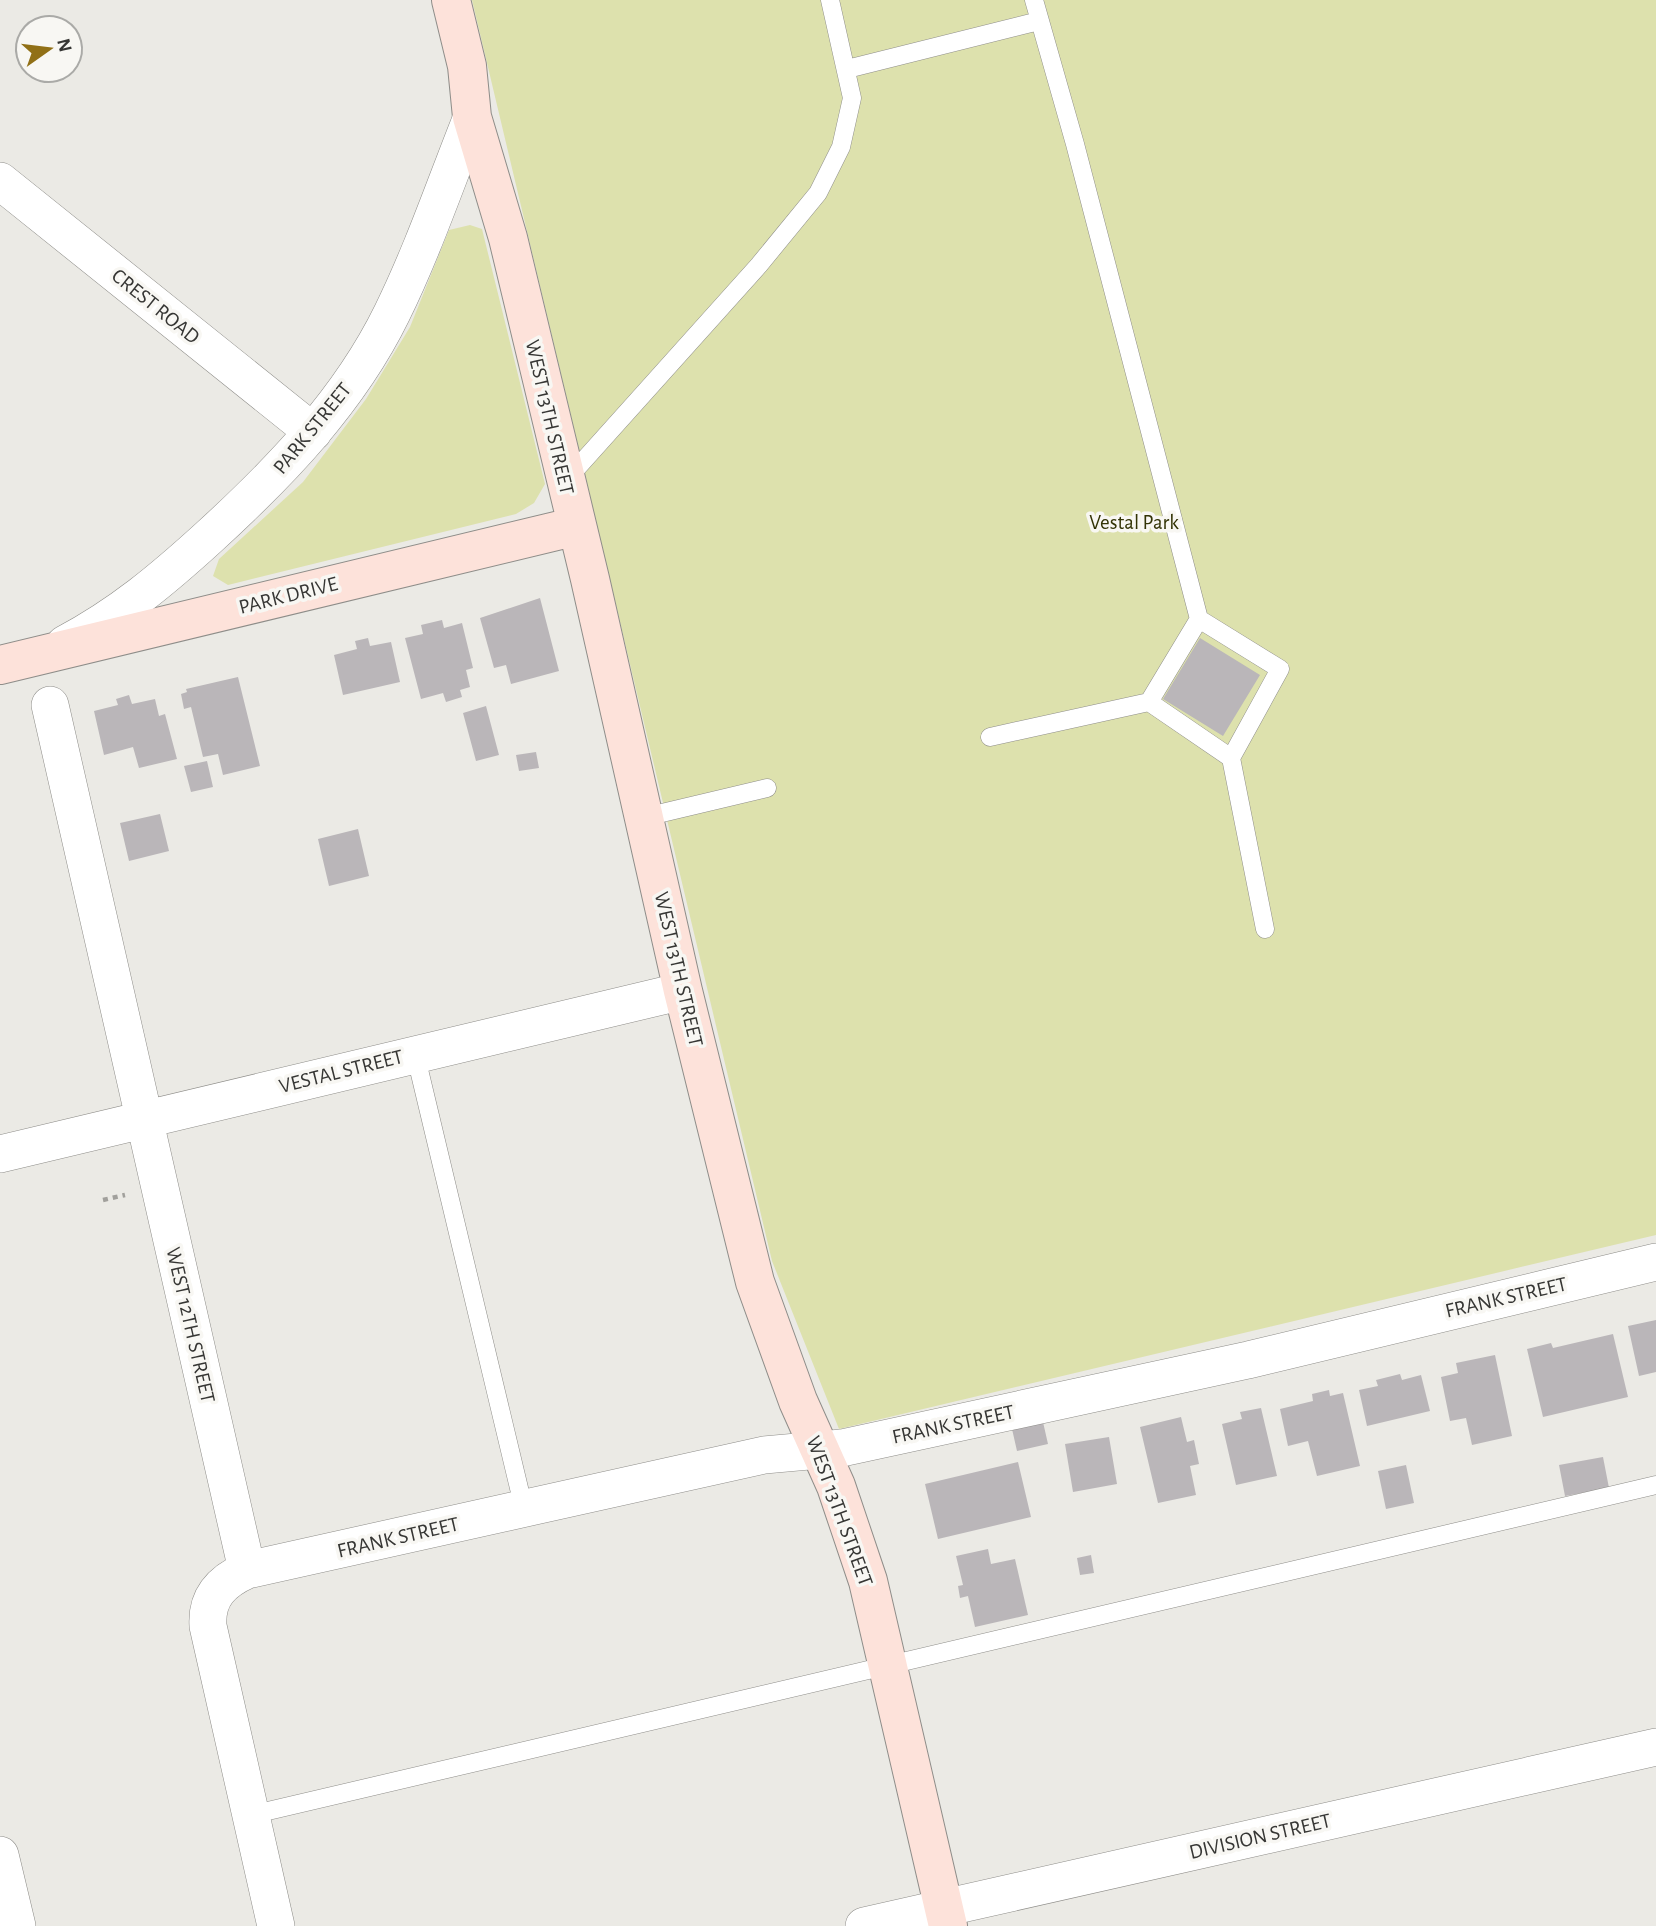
<svg xmlns="http://www.w3.org/2000/svg" width="1656" height="1926" font-family="'Alegreya Sans',sans-serif">
	<style>
		.green { fill: #dde1ad }
		.building { fill: #bab6b9 }
		.lines { fill: none; stroke-linecap: round; stroke-linejoin: round }
		.lane-casing { stroke: #8e8d89; stroke-width: 19 }
		.street-casing { stroke: #8e8d89; stroke-width: 38 }
		.secondary-casing { stroke: #8e8d89; stroke-width: 40 }
		.path { stroke: #a1a09c; stroke-width: 4.5; stroke-dasharray: 5 5; stroke-linecap: butt }
		.lane { stroke: #fff; stroke-width: 18 }
		.street { stroke: #fff; stroke-width: 37 }
		.secondary { stroke: #fde2da; stroke-width: 38 }
		.labels { text-anchor: middle; stroke-width: 7; stroke-linejoin: round; paint-order: stroke }
		.street-label { font-size: 21px; fill: #363634; stroke: #f8f7f3 }
		.park-label { font-size: 21px; fill: #323305; stroke: #f8f7f3 }
	</style>
	<rect width="100%" height="100%" fill="#ebeae5"/>
	<path class="green" d="M472 0H1656V1235L839 1429 772 1261Z
		M470 225 482 229 545 484 534 503 516 514 228 585 213 576 219 559 303 482 366 399 410 327 449 230Z"/>
	<path class="building" d="M540 598 559 671 511 684 506 665 494 668 480 618Z
		M442 620 444 628 462 623 473 668 466 670 470 687 460 690 462 697 446 702 443 693 421 699 405 638 423 634 421 625Z
		M368 638 370 646 391 642 400 682 343 695 334 655 357 649 355 641Z
		M1200 638 1260 675 1223 736 1163 699Z
		M238 677 260 766 223 775 218 754 203 757 191 707 184 709 181 694 187 692 186 689Z
		M129 695 132 704 155 699 159 716 165 714 177 759 139 768 133 747 104 755 94 711 118 705 116 699Z
		M486 706 499 755 476 761 463 713Z
		M536 752 539 768 519 771 516 755Z
		M207 761 213 787 191 792 184 766Z
		M160 814 169 851 129 861 120 823Z
		M358 829 369 876 329 886 318 839Z
		M1656 1320V1372L1639 1376 1628 1326Z
		M1613 1334 1628 1397 1543 1417 1527 1349 1551 1343 1553 1348Z
		M1495 1355 1512 1436 1472 1445 1466 1418 1450 1421 1441 1377 1458 1373 1456 1363Z
		M1400 1374 1402 1380 1421 1375 1430 1411 1367 1426 1359 1390 1378 1386 1376 1380Z
		M1329 1390 1330 1396 1343 1393 1360 1466 1317 1476 1308 1441 1288 1446 1280 1409 1313 1401 1312 1394Z
		M1261 1408 1277 1476 1236 1485 1222 1424 1242 1419 1240 1412Z
		M1181 1417 1187 1442 1194 1440 1199 1464 1190 1466 1196 1495 1158 1503 1140 1427Z
		M1043 1422 1048 1444 1017 1451 1012 1429Z
		M1109 1437 1117 1484 1073 1492 1065 1444Z
		M1603 1457 1609 1488 1565 1496 1559 1465Z
		M1018 1462 1031 1517 938 1539 925 1484Z
		M1406 1465 1414 1503 1386 1509 1378 1471Z
		M988 1549 991 1564 1015 1559 1028 1615 975 1627 968 1596 960 1598 958 1586 963 1585 956 1556Z
		M1091 1555 1094 1573 1080 1575 1077 1558Z"/>
	<g class="lines">
		<g class="lane-casing">
			<path id="lane" d="M1034 0 1075 144 1199 619 1280 669 1231 758 1265 929
				M847 69 1039 21
				M567 479 759 265 818 193 841 147 852 98 830 0
				M1149 702 1199 619
				M990 737 1149 702 1231 758
				M645 817 767 788
				M415 1053 524 1509
				M251 1815 1656 1485"/>
		</g>
		<g class="street-casing">
			<path id="street" d="M0 181 313 432
				M65 644C120 615 163 579 209 537 280 472 349 401 392 313 423 250 446 182 472 117
				M50 705 247 1570
				M0 1154 683 991
				M0 1855 17 1926
				M276 1926 208 1626C206 1597 222 1581 247 1570L764 1455 842 1448 1248 1360 1656 1262
				M864 1926 1656 1747"/>
		</g>
		<g class="secondary-casing">
			<path id="secondary" d="M451 0 467 66 472 117 508 238 590 579 683 991 755 1282 798 1401 836 1486 868 1581 948 1926
				M0 665 577 526"/>
		</g>
		<path class="path" d="M103 1200 125 1195"/>
		<use href="#lane" class="lane"/>
		<use href="#street" class="street"/>
		<use href="#secondary" class="secondary"/>
	</g>
	<g class="labels">
		<g class="street-label">
			<text transform="translate(156 306) rotate(39)" y="7">CREST ROAD</text>
			<text transform="translate(550 417) rotate(77)" y="7">WEST 13TH STREET</text>
			<text transform="translate(312 428) rotate(-51)" y="7">PARK STREET</text>
			<text transform="translate(288 595) rotate(-14)" y="7">PARK DRIVE</text>
			<text transform="translate(679 969) rotate(77)" y="7">WEST 13TH STREET</text>
			<text transform="translate(341 1071) rotate(-14)" y="7">VESTAL STREET</text>
			<text transform="translate(1506 1297) rotate(-13)" y="7">FRANK STREET</text>
			<text transform="translate(191 1325) rotate(77)" y="7">WEST 12TH STREET</text>
			<text transform="translate(953 1424) rotate(-12)" y="7">FRANK STREET</text>
			<text transform="translate(840 1511) rotate(70)" y="7">WEST 13TH STREET</text>
			<text transform="translate(398 1537) rotate(-13)" y="7">FRANK STREET</text>
			<text transform="translate(1260 1836) rotate(-13)" y="7">DIVISION STREET</text>
		</g>
		<g class="park-label">
			<text x="1134" y="529">Vestal Park</text>
		</g>
	</g>
	<g transform="translate(49 49) rotate(76)"><circle r="33" fill="#f8f7f3" stroke="#aaaaa7" stroke-width="2"/>
	<path d="M0-5L12 26L0 18L-12 26Z" fill="#917016"/>
	<text y="-10" font-size="19" font-weight="bold" text-anchor="middle" fill="#363634">N</text>
	</g>
</svg>
